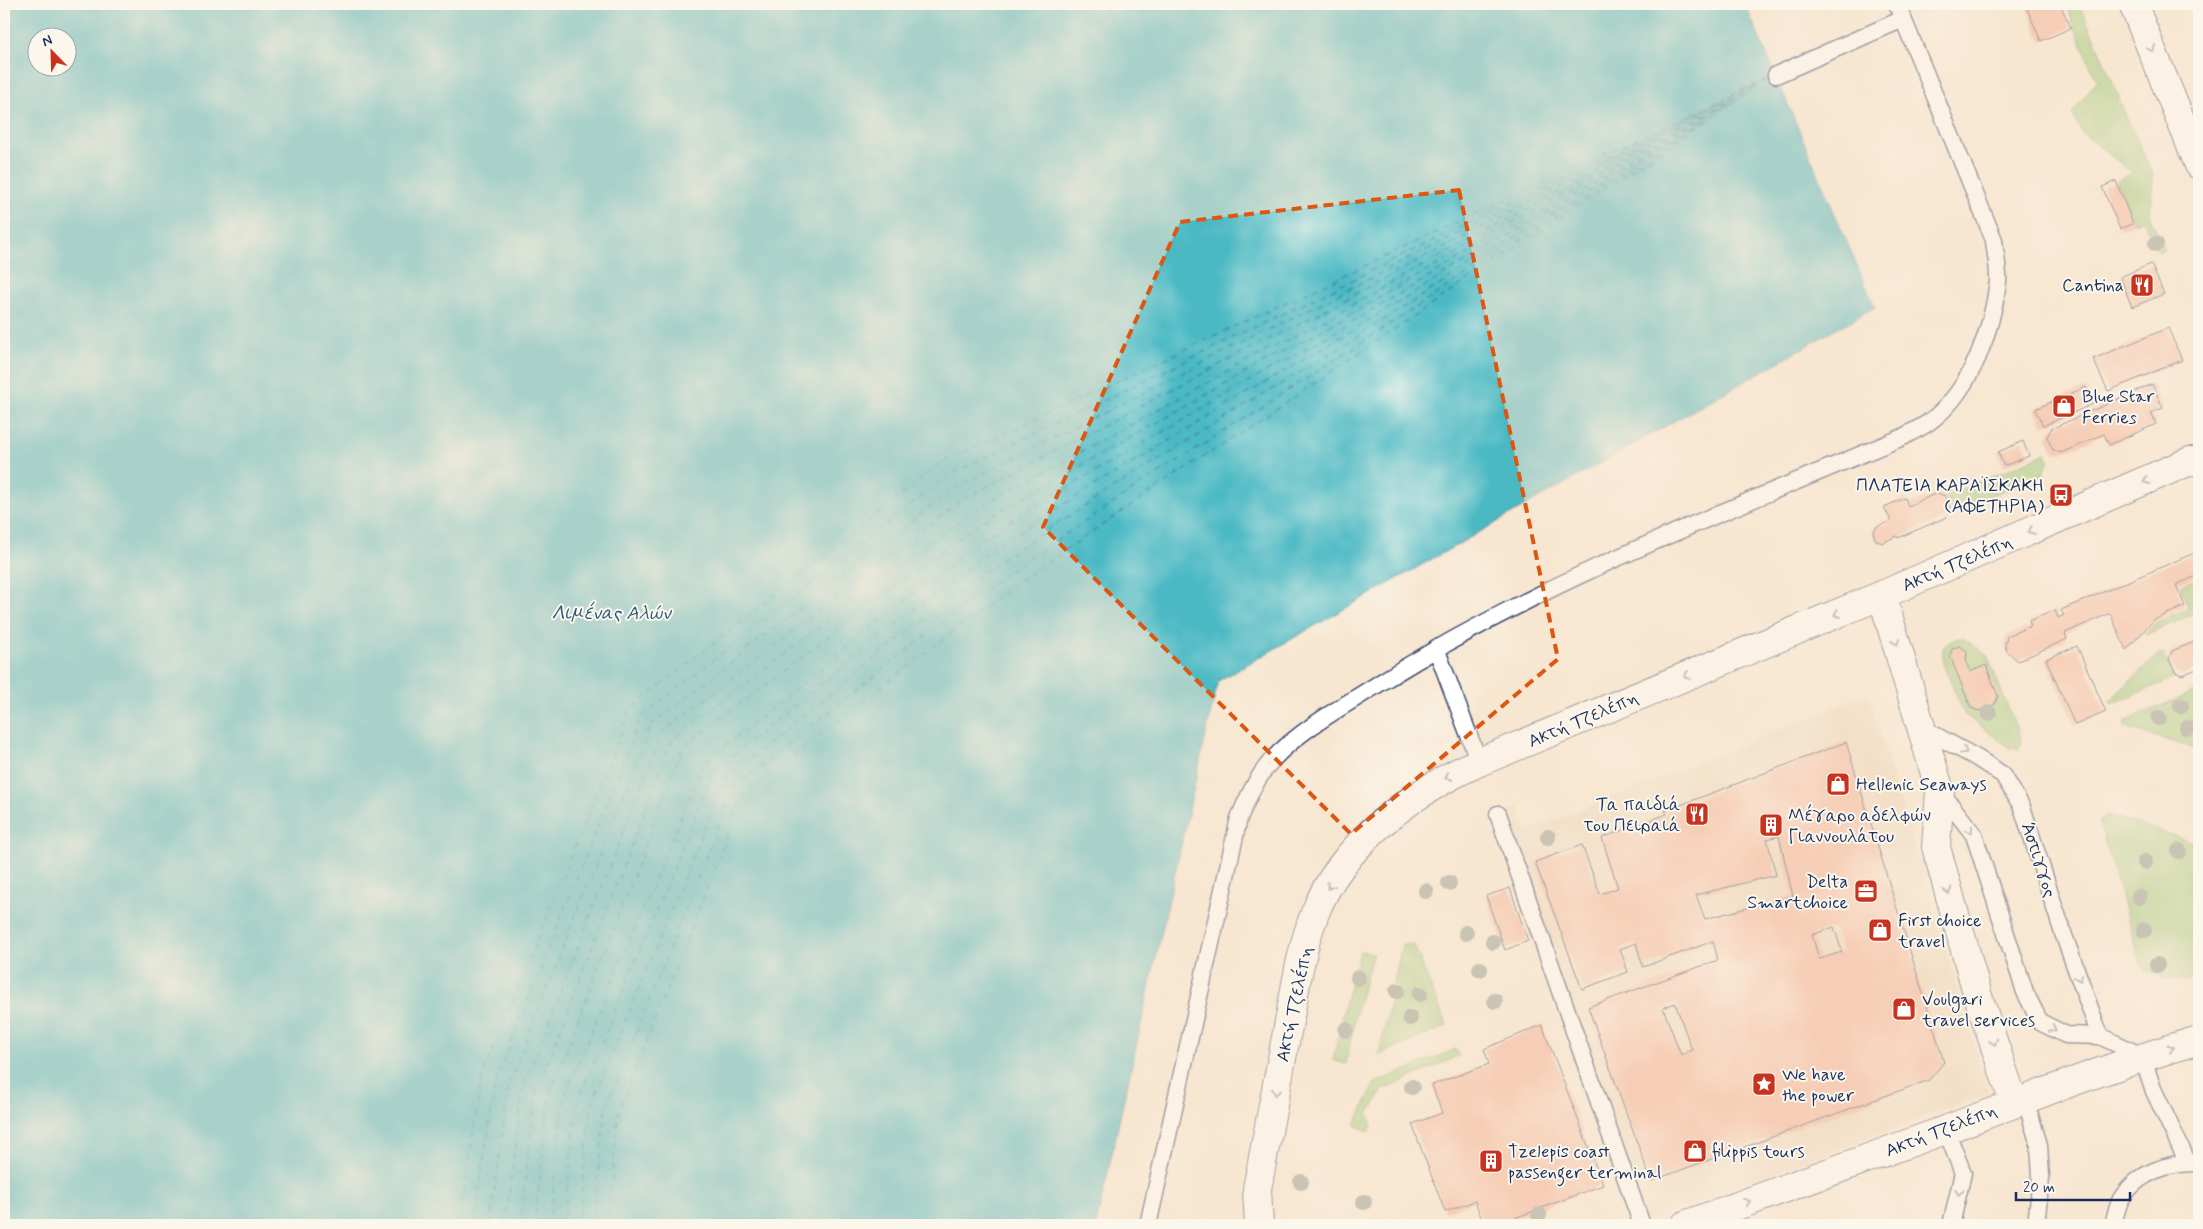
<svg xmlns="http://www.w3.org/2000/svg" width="2203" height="1229" font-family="Mynerve,sans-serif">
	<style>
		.built { fill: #ecd7ba }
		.green { fill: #98c978; stroke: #5a7c6b }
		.water { fill: #4bb9c4; stroke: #337491; fill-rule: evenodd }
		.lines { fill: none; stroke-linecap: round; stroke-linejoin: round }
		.ferry { stroke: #29587d; stroke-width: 1; stroke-dasharray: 6 5; stroke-linecap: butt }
		.building { fill: #f4b097; fill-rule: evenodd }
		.service-casing { stroke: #3c4a6f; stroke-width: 19 }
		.minor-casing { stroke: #3c4a6f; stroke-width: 30 }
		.secondary-casing { stroke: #3c4a6f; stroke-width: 30 }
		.service { stroke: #fff; stroke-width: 16 }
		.minor { stroke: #fff; stroke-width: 28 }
		.secondary { stroke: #fff; stroke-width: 28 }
		.tree { fill: #929b96 }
		.oneway { stroke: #8d97ae }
		.marked { fill: none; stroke: #de5710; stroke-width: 4; stroke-dasharray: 10 6; stroke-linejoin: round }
		.labels { text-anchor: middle; stroke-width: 4; stroke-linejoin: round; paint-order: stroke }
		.poi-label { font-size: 18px; fill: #1b2f5e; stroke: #fbf7ec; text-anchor: start }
		.street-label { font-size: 18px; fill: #1b2f5e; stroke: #fbf7ec }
		.water-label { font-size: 19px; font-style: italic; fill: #29587d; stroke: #fbf7ec }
	</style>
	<rect width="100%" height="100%" fill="#fbf7ec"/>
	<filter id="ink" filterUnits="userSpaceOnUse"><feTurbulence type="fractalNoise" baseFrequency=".02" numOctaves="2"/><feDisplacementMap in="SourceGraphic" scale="10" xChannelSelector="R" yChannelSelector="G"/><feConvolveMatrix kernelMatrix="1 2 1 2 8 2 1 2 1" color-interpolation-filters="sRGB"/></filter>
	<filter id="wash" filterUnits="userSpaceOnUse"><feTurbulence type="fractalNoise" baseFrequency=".0096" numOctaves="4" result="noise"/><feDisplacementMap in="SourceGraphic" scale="20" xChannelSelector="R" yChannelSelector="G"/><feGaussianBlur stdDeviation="1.12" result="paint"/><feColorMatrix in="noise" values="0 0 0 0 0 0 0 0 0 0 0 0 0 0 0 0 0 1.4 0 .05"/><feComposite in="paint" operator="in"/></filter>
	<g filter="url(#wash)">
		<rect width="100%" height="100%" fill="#f7e6d0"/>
		<path class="built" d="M1868 694 1989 1093 1644 1221 1500 815 1519 806 1528 831Z"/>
		<path class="green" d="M2065 4H2079L2119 96V100L2153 175 2150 217 2164 250 2159 253 2143 219 2134 223 2117 181 2133 173 2082 133 2072 113 2097 81Z
			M2046 453 2049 460 2043 474 1953 511 1946 496Z
			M2199 578V612L2145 635 2156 622 2189 608 2180 586Z
			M1958 638 1965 639 1987 655 2021 740 2019 749 2010 748 1964 714 1943 664V649L1946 644Z
			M2160 653 2164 654 2174 678 2111 704V699Z
			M2199 690V750L2125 727V722L2130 719Z
			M2108 815 2199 844V979L2195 981C2177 979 2151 981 2141 964L2100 825V821Z
			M1402 944 1414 945 1447 1026 1379 1055Z
			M1360 951 1373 953 1357 1008 1346 1064 1333 1060 1345 1004Z
			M1456 1049 1459 1056 1383 1090 1368 1114 1372 1126 1369 1132 1355 1125 1375 1083Z"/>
		<path class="water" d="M4 4H1745L1875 307 1218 681 1096 1225H4ZM38 38H68V68H38Z"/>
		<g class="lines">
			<path class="ferry" d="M1759 84 1766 80
				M1752 87 1760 83
				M1753 89 1769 79
				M459 1225 482 1077 630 710 941 463 1768 78
				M474 1225 496 1080 641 717 949 475 1726 99
				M490 1225 509 1084 651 725 956 487 1750 87
				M505 1225 523 1087 662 733 963 499 1726 100
				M519 1225 537 1090 672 740 970 512 1751 88
				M534 1225 550 1094 682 748 977 524 1727 102
				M549 1225 564 1097 703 764 985 536 1758 85
				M563 1225 578 1101 713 771 992 548 1730 102
				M578 1225 592 1104 724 779 999 560 1752 90
				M592 1225 606 1108 734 787 1007 572 1729 105
				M607 1225 619 1111 744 794 1013 585 1752 90"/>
		</g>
		<g id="blocks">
			<path class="building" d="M2025 4H2060L2071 28 2041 41Z
				M2116 181 2133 224 2120 229 2102 187Z
				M2151 264 2164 294 2132 307 2120 277Z
				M2168 328 2182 360 2108 391 2093 359Z
				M2152 384 2163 408 2151 413 2156 424 2109 445 2104 434 2061 453 2053 450 2047 437 2051 429Z
				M2086 387 2093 404 2043 426 2035 409Z
				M2023 441 2029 456 2004 466 1998 452Z
				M1937 493 1945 496 1950 508 1947 517 1898 538 1897 536 1882 543 1876 540 1873 533 1876 527 1891 521 1884 507 1905 498 1908 506Z
				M2199 551V575L2176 585 2185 606 2154 620 2126 650 2110 613 2065 633 2067 639 2018 661 2007 651 2005 646 2007 636 2031 626 2029 621 2055 610 2058 618 2064 615 2061 610Z
				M2199 640V668L2182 675 2175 672 2169 659 2172 651Z
				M1959 646 1967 651 1966 661 1970 672 1986 665 1998 696 1995 704 1979 711 1971 708 1950 656 1952 649Z
				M2077 646 2106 712 2075 725 2046 659Z
				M1846 742 1944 1062 1929 1080 1651 1181 1588 1007 1718 960 1713 941 1643 967 1636 943 1620 949 1628 972 1582 989 1535 862 1582 845 1600 894 1618 888 1602 838 1667 814 1665 811ZM1779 836 1793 896 1705 919 1696 895 1776 875 1767 839ZM1834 927 1842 952 1819 959 1812 935ZM1675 1003 1692 1050 1681 1055 1663 1008Z
				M1510 888 1528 941 1505 950 1486 896Z
				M1542 1025 1603 1185 1496 1225H1484L1475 1201 1445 1212 1412 1124 1442 1113 1432 1085 1489 1064 1484 1049Z"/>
		</g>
	</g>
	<g filter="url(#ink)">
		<use href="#blocks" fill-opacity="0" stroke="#3c4a6f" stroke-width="1"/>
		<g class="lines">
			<g class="service-casing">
				<path id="service" d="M1776 75 1903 19
					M1436 648 1479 762
					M1922 728 1977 758 2003 775 2022 807 2063 933 2100 1036
					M1940 791 1974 835 2025 992 2040 1022 2066 1035 2100 1036 2142 1056 2153 1089 2188 1163
					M1498 814 1642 1225
					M2025 1098 2039 1145 2041 1177 2036 1225
					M1946 1130 1963 1173 1951 1225
					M1148 1225 1239 818C1248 797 1257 777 1272 760 1303 727 1346 705 1383 681 1546 579 1727 511 1903 437 1913 431 1925 426 1933 419 1972 388 1992 329 1998 282 1999 269 1995 253 1994 240L1897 4
					M2113 1225C2115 1217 2117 1206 2121 1199 2138 1172 2169 1162 2199 1163"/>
			</g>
			<g class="minor-casing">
				<path id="minor" d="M1882 595 1940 791 1936 847 1978 996 2014 1103
					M1259 1225 1257 1189C1267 1136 1277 1084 1287 1032 1295 992 1300 951 1315 913 1342 843 1413 792 1479 762L1882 595 2190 461H2199
					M1685 1225C1772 1193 1859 1162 1945 1130 2029 1098 2113 1065 2199 1040"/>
			</g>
			<g class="secondary-casing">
				<path id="secondary" d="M2133 4 2199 165"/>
			</g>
			<use href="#service" class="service"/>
			<use href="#minor" class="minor"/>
			<use href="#secondary" class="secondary"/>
		</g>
		<g class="tree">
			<circle cx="2156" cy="244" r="8"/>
			<circle cx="2181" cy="706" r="8"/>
			<circle cx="1989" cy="713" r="8"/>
			<circle cx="2159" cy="718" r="8"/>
			<circle cx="2187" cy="728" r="8"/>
			<circle cx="1548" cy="837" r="8"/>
			<circle cx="2179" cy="851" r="8"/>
			<circle cx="2145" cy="862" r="8"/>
			<circle cx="1449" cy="883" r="8"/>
			<circle cx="1426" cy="891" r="8"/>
			<circle cx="2139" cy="897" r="8"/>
			<circle cx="2144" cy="930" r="8"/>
			<circle cx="1466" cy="933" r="8"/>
			<circle cx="1493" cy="942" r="8"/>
			<circle cx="2157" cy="965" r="8"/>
			<circle cx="1480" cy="969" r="8"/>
			<circle cx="1358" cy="978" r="8"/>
			<circle cx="1397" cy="991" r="8"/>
			<circle cx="1420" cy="994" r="8"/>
			<circle cx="1495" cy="1001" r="8"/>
			<circle cx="1410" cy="1018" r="8"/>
			<circle cx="1346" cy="1030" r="8"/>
			<circle cx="1412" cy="1087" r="8"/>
			<circle cx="1301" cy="1182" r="8"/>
			<circle cx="1364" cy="1202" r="8"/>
			<circle cx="1539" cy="1215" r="8"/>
		</g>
		<defs><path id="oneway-chevron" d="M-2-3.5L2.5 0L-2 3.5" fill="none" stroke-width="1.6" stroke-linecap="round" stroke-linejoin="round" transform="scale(1.25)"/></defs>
		<g class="oneway">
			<use href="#oneway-chevron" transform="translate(2152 49) rotate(68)"/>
			<use href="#oneway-chevron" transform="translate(2146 481) rotate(156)"/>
			<use href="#oneway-chevron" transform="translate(2031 531) rotate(157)"/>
			<use href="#oneway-chevron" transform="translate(1837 614) rotate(157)"/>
			<use href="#oneway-chevron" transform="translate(1896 642) rotate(73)"/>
			<use href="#oneway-chevron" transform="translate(1687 676) rotate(157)"/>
			<use href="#oneway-chevron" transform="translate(1964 751) rotate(29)"/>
			<use href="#oneway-chevron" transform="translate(1448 777) rotate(152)"/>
			<use href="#oneway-chevron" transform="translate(1970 830) rotate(54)"/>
			<use href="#oneway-chevron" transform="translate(1330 886) rotate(119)"/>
			<use href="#oneway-chevron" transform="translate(1948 891) rotate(74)"/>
			<use href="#oneway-chevron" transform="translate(2079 978) rotate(70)"/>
			<use href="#oneway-chevron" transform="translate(2053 1029) rotate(27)"/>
			<use href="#oneway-chevron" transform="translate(1994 1042) rotate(72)"/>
			<use href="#oneway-chevron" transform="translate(2171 1048) rotate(-16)"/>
			<use href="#oneway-chevron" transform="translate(1276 1092) rotate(101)"/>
			<use href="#oneway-chevron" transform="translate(1959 1192) rotate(101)"/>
			<use href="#oneway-chevron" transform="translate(1747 1202) rotate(-20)"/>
		</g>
	</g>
	<path d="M0 0H2203V1229H0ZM1459 190 1558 659 1351 834 1043 527 1180 222Z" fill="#f7e6d0" fill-opacity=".55" fill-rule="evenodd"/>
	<path class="marked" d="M1459 190 1558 659 1351 834 1043 527 1180 222Z"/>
	<defs>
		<g id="restaurant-square" transform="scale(1.25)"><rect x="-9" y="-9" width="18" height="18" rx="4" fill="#c8321e" stroke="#fbf7ec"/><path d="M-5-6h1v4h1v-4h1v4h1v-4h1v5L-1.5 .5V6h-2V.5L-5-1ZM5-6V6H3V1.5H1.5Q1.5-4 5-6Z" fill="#fff"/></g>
		<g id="shop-square" transform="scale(1.25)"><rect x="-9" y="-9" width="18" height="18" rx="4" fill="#c8321e" stroke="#fbf7ec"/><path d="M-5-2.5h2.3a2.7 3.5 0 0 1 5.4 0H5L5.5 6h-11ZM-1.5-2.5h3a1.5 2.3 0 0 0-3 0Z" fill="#fff"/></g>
		<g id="bus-square" transform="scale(1.25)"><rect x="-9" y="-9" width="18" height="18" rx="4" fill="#c8321e" stroke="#fbf7ec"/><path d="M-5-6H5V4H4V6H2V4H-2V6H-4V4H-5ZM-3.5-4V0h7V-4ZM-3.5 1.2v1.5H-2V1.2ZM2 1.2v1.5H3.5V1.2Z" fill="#fff"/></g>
		<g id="building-square" transform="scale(1.25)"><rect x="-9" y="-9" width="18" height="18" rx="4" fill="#c8321e" stroke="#fbf7ec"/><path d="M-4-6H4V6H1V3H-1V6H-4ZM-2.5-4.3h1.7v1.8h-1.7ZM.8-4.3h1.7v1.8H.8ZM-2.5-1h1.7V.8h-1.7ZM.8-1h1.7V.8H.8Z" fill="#fff"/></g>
		<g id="office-square" transform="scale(1.25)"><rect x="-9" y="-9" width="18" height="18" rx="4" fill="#c8321e" stroke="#fbf7ec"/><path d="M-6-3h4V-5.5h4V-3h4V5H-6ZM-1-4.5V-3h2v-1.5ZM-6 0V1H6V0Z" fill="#fff"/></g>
		<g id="sight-square" transform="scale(1.25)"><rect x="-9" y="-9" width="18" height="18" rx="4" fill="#c8321e" stroke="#fbf7ec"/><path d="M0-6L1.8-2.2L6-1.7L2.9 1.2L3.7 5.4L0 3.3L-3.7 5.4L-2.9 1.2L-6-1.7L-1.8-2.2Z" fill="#fff"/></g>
	</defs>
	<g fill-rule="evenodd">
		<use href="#restaurant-square" x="2142" y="285"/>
		<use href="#shop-square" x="2064" y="406"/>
		<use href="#bus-square" x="2061" y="495"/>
		<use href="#shop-square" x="1838" y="784"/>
		<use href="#restaurant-square" x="1697" y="814"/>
		<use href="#building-square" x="1771" y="825"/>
		<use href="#office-square" x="1866" y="891"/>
		<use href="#shop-square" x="1880" y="930"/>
		<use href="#shop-square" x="1904" y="1009"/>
		<use href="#sight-square" x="1764" y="1084"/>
		<use href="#shop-square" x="1695" y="1151"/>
		<use href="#building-square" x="1491" y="1161"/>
	</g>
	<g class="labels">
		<g class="poi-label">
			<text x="2124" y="291" text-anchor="end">Cantina</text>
			<text x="2082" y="402">Blue Star<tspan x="2082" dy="21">Ferries</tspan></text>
			<text x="2044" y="491" text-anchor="end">ΠΛΑΤΕΙΑ ΚΑΡΑΪΣΚΑΚΗ<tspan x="2044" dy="21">(ΑΦΕΤΗΡΙΑ)</tspan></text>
			<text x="1856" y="790">Hellenic Seaways</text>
			<text x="1680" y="810" text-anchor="end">Τα παιδιά<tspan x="1680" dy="21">του Πειραιά</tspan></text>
			<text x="1788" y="821">Μέγαρο αδελφών<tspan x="1788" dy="21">Γιαννουλάτου</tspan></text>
			<text x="1848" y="887" text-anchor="end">Delta<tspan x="1848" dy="21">Smartchoice</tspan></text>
			<text x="1898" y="926">First choice<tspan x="1898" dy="21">travel</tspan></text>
			<text x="1922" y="1005">Voulgari<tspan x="1922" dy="21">travel services</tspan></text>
			<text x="1782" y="1080">We have<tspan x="1782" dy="21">the power</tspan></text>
			<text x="1508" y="1157">Tzelepis coast<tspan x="1508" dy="21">passenger terminal</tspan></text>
			<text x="1712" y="1157">filippis tours</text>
		</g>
		<g class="street-label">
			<text transform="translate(1957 563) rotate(-23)" y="6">Ακτή Τζελέπη</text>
			<text transform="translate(1583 719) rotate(-23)" y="6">Ακτή Τζελέπη</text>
			<text transform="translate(2039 860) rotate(72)" y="6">Άστιγγος</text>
			<text transform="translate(1294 1004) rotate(-78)" y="6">Ακτή Τζελέπη</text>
			<text transform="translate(1941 1130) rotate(-21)" y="6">Ακτή Τζελέπη</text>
		</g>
		<g class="water-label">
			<text x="611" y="619">Λιμένας Αλών</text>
		</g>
	</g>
	<rect width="2203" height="1229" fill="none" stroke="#fbf7ec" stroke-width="20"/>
	<g transform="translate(52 52) rotate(337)"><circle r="24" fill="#fbf7ec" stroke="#a1a7b3"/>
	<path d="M0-4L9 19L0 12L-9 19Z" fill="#c8321e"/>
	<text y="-8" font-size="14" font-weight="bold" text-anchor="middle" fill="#1b2f5e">N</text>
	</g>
	<path d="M2016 1192v8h114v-8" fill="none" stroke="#1b2f5e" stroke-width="2.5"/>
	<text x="2023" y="1192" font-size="15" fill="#1b2f5e" stroke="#fbf7ec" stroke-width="4" paint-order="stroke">20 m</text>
</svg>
